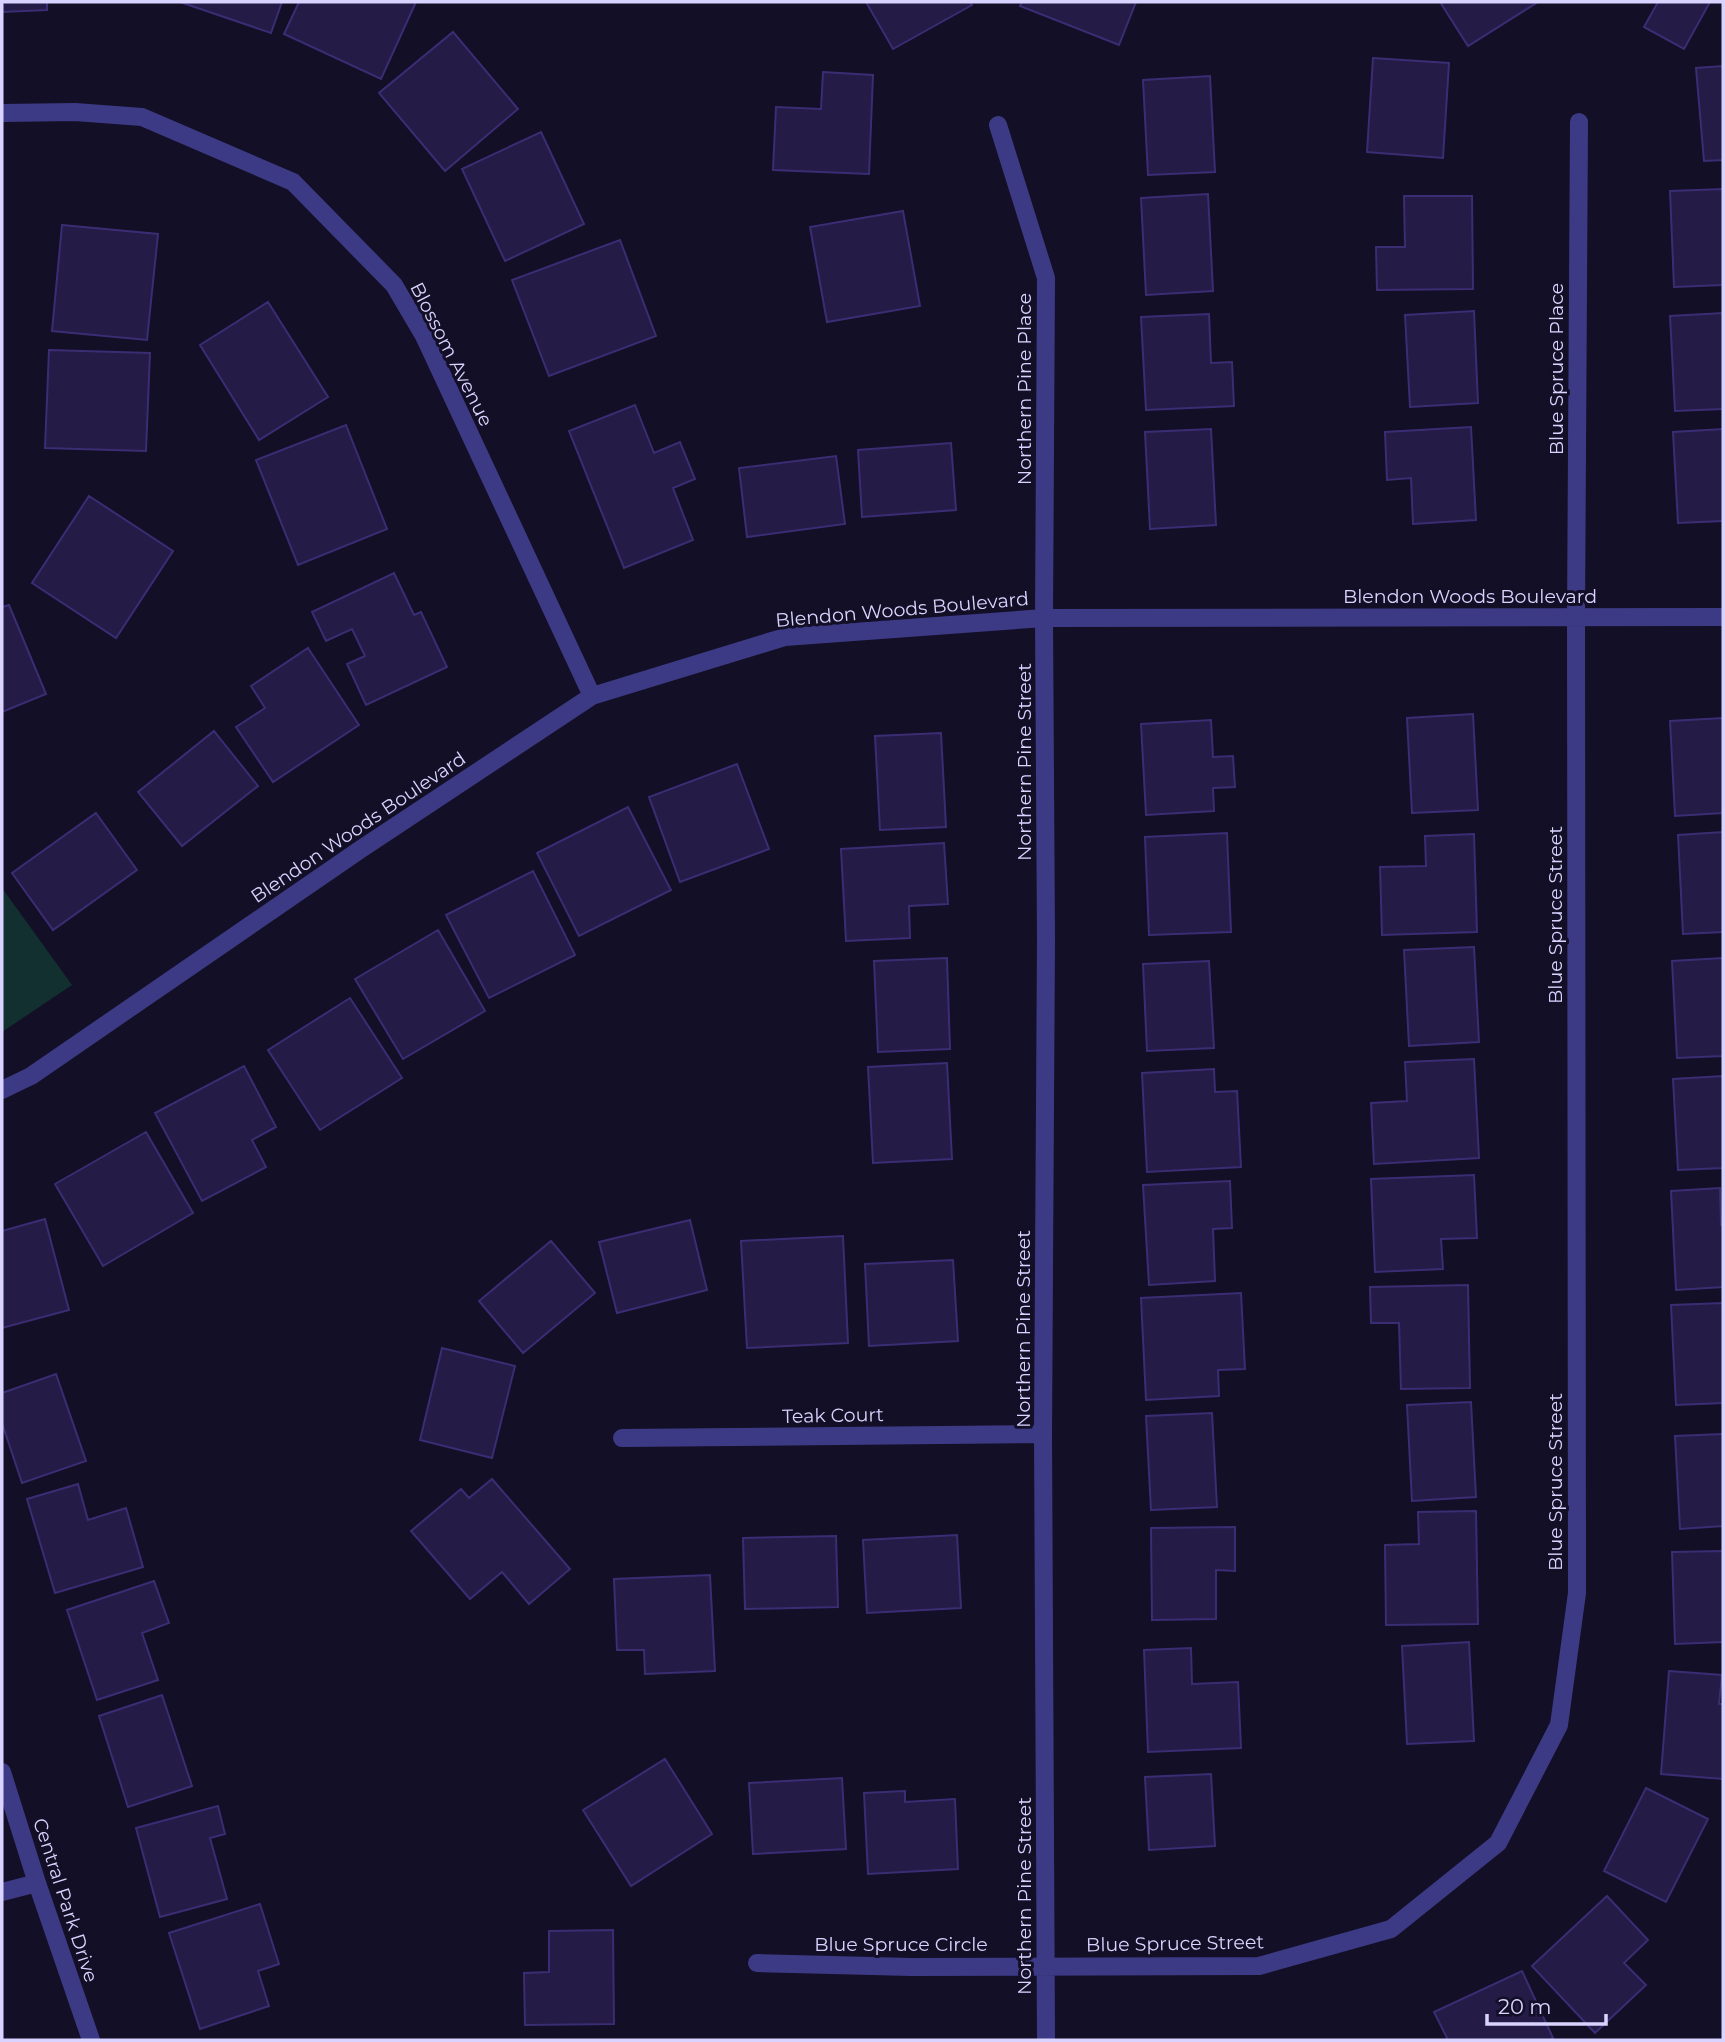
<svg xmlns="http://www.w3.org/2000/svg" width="1725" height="2042" font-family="Montserrat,sans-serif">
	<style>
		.green { fill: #12302f }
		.building { fill: #241b47; stroke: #3b2d73; stroke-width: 2 }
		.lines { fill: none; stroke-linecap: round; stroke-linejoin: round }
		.street { stroke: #3d3a85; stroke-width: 18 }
		.labels { text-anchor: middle; stroke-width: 6; stroke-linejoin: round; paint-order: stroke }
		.street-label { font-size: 19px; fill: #d9d4ff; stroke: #130f26 }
	</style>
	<rect width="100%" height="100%" fill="#130f26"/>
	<path class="green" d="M2 888 72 985 2 1032Z"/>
	<path class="building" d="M2 2H47V10L2 12Z
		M180 2H282L271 33Z
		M299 2H416L381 79 284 34Z
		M866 2H970L972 5 893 49Z
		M1022 2H1136L1119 45 1020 6Z
		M1440 2H1538L1468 46Z
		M1658 2H1710L1684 49 1644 27Z
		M453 32 518 109 445 171 379 93Z
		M1373 58 1449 63 1443 158 1367 152Z
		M1723 66V160L1704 161 1696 68Z
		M823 72 873 75 869 174 773 170 776 107 821 109Z
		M1210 76 1215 172 1148 175 1143 80Z
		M541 132 584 224 505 261 462 169Z
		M1723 189V285L1674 287 1670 191Z
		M1208 194 1213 291 1146 295 1141 198Z
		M1404 196H1472L1473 289 1377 290 1376 247H1405Z
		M903 211 920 306 827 322 810 227Z
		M62 225 158 234 147 340 52 331Z
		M620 240 656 336 549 376 512 280Z
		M268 302 328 397 259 440 200 345Z
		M1474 311 1478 403 1410 407 1405 315Z
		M1723 313V409L1675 411 1670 316Z
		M1209 314 1211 363 1232 362 1234 406 1146 410 1141 317Z
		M49 350 150 353 146 451 45 448Z
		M635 405 654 453 680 442 695 479 673 488 693 540 624 568 569 431Z
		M346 425 387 529 298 565 256 460Z
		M1471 427 1476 520 1413 524 1411 478 1387 480 1385 432Z
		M1211 429 1216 525 1150 529 1145 432Z
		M1723 429V521L1678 523 1673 432Z
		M951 443 956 510 862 517 858 450Z
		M836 456 845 524 747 537 739 468Z
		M89 496 173 551 116 638 32 583Z
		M394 573 414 615 421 612 447 667 366 705 347 664 365 656 352 629 326 641 312 612Z
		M9 605 46 694 2 712V607Z
		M308 648 359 725 273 782 236 727 265 708 251 686Z
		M1473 714 1478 810 1412 813 1407 718Z
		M1723 718V813L1675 816 1670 721Z
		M1211 720 1213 757 1233 756 1235 787 1213 788 1214 811 1146 815 1141 724Z
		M214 731 258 786 182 846 138 792Z
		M941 733 946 827 880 830 875 736Z
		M737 764 769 849 680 882 649 797Z
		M628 807 671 890 579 936 537 853Z
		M96 813 137 870 53 930 12 873Z
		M1723 832V932L1683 934 1678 835Z
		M1227 833 1231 932 1149 935 1145 837Z
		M1474 834 1477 932 1382 935 1380 867 1426 866 1425 836Z
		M944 843 948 904 909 906 910 938 846 941 841 849Z
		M533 871 575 955 489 998 446 915Z
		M438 930 485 1011 403 1059 355 979Z
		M1474 947 1479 1042 1409 1046 1404 950Z
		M947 958 950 1049 878 1052 874 961Z
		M1723 958V1056L1677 1058 1672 961Z
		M1209 961 1214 1048 1147 1051 1143 964Z
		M350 998 402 1078 320 1130 268 1050Z
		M1474 1059 1479 1158 1374 1164 1371 1103 1407 1101 1405 1062Z
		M947 1063 952 1159 873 1163 868 1067Z
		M244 1066 276 1127 252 1140 266 1167 202 1201 155 1113Z
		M1214 1069 1215 1092 1237 1091 1241 1167 1147 1172 1142 1073Z
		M1723 1076V1168L1678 1170 1673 1079Z
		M146 1132 193 1213 103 1266 55 1184Z
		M1474 1175 1477 1238 1441 1239 1443 1269 1375 1272 1371 1179Z
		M1230 1181 1232 1228 1213 1229 1215 1281 1149 1285 1143 1185Z
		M1720 1188 1721 1225H1723V1287L1676 1290 1671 1191Z
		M45 1219 69 1310 2 1328V1231Z
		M690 1220 707 1290 617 1313 599 1242Z
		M843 1236 848 1343 747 1348 741 1241Z
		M551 1241 595 1293 523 1353 479 1301Z
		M953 1260 958 1341 869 1346 865 1264Z
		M1468 1285 1470 1388 1401 1389 1399 1323H1371L1370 1287Z
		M1241 1293 1245 1369 1218 1370 1219 1396 1146 1400 1141 1298Z
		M1723 1303V1403L1676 1405 1671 1305Z
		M442 1348 515 1366 492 1458 420 1440Z
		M56 1374 86 1461 22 1483 2 1423V1393Z
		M1471 1402 1476 1497 1412 1501 1407 1405Z
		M1212 1413 1217 1507 1151 1510 1146 1416Z
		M1723 1434V1526L1680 1529 1675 1436Z
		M492 1479 570 1569 529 1604 502 1572 470 1599 411 1531 461 1489 469 1498Z
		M78 1484 88 1520 126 1508 143 1567 55 1593 27 1499Z
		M1476 1511 1478 1624 1386 1625 1385 1545 1419 1544 1418 1512Z
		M1235 1527V1571L1216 1570V1619L1152 1620 1151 1528Z
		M957 1535 961 1608 867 1613 863 1540Z
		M836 1536 838 1607 745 1609 743 1538Z
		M1723 1551V1642L1675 1644 1672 1552Z
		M710 1575 715 1671 645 1674 644 1650H617L614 1579Z
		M154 1581 169 1623 142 1633 158 1680 97 1700 67 1610Z
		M1469 1642 1474 1741 1407 1744 1402 1646Z
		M1191 1648 1192 1684 1238 1682 1241 1748 1148 1752 1144 1650Z
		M1669 1671 1722 1675 1719 1704H1723V1779L1661 1774Z
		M162 1695 192 1786 128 1807 99 1716Z
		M665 1759 712 1834 631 1886 583 1810Z
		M1211 1774 1215 1846 1149 1850 1145 1777Z
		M842 1778 846 1849 753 1854 749 1783Z
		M1646 1788 1708 1819 1666 1902 1604 1871Z
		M905 1791V1802L955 1799 958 1869 868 1874 864 1793Z
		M218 1806 225 1834 210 1838 227 1899 160 1917 136 1828Z
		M1607 1896 1648 1940 1624 1963 1646 1985 1595 2033 1532 1966Z
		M260 1904 279 1964 258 1971 269 2006 200 2029 169 1933Z
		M613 1930 614 2024 525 2025 524 1973 549 1972V1931Z
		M1522 1971 1553 2038 1549 2040H1448L1434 2012Z"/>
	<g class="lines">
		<path class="street" d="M2 113 75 112 142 117 293 182 394 285 424 336 592 696
			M998 125 1046 278 1044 618 1046 939 1043 1434 1046 2040
			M2 1090 31 1076 361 849 592 696 785 637 1044 618 1723 617
			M622 1438 1043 1434
			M2 1772 37 1883 91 2040
			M2 1892 37 1883
			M757 1963 911 1967 1259 1966 1391 1929 1498 1843 1559 1725 1577 1593 1576 616 1579 122"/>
	</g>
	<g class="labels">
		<g class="street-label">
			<text transform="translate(452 354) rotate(63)" y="7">Blossom Avenue</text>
			<text transform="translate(1556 369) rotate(-90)" y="7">Blue Spruce Place</text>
			<text transform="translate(1024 389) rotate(-90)" y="7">Northern Pine Place</text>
			<text x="1470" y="603">Blendon Woods Boulevard</text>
			<text transform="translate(902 609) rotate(-5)" y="7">Blendon Woods Boulevard</text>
			<text transform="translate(1024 762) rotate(-90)" y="7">Northern Pine Street</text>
			<text transform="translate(358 827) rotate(-34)" y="7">Blendon Woods Boulevard</text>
			<text transform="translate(1555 915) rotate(-90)" y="7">Blue Spruce Street</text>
			<text transform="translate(1023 1329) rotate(-90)" y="7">Northern Pine Street</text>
			<text transform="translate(833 1415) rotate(-1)" y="7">Teak Court</text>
			<text transform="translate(1555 1482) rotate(-90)" y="7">Blue Spruce Street</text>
			<text transform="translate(1024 1896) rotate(-90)" y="7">Northern Pine Street</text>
			<text transform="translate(66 1900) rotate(72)" y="7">Central Park Drive</text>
			<text transform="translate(1175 1943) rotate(-1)" y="7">Blue Spruce Street</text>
			<text x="901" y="1951">Blue Spruce Circle</text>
		</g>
	</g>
	<rect width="1725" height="2042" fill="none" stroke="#d9d4ff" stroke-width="7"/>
	<path d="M1487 2014v10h119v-10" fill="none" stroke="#d9d4ff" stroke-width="3.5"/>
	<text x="1498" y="2014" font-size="21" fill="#d9d4ff" stroke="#130f26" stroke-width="5" paint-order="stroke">20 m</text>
</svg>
